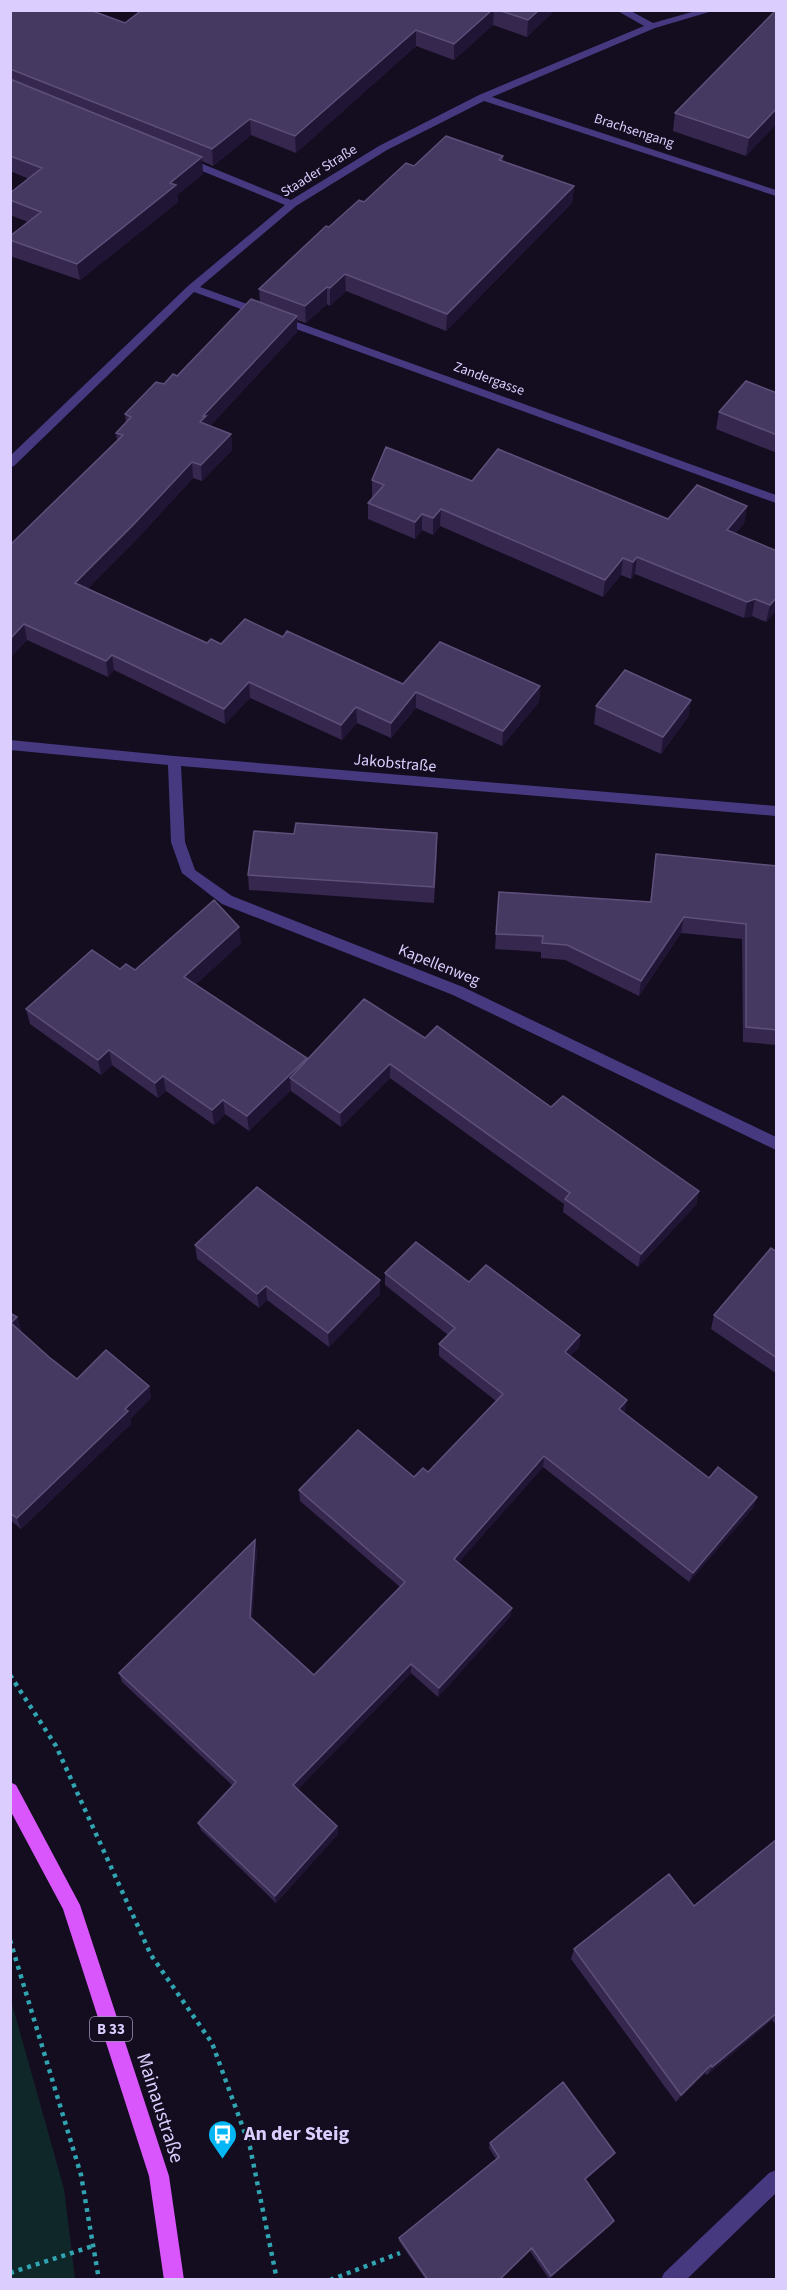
<svg xmlns="http://www.w3.org/2000/svg" width="787" height="2290" font-family="'Source Sans 3',sans-serif">
	<style>
		.green { fill: #10272a }
		.lines { fill: none; stroke-linecap: round; stroke-linejoin: round }
		.path { stroke: #30a4b0; stroke-width: 4.5; stroke-dasharray: 4 5; stroke-linecap: butt }
		.minor { fill: #46397f; fill-rule: evenodd }
		.major { fill: #d856fc; fill-rule: evenodd }
		.wall { fill: #35274e }
		.shaded-wall { fill: #201534 }
		.building { fill: #463961; stroke: #5e507a; stroke-width: 1.5 }
		.labels { text-anchor: middle; dominant-baseline: central; stroke-width: 4.5; stroke-linejoin: round; paint-order: stroke }
		.far-street-label { font-size: 14px; fill: #dbcefe; stroke: #140d20 }
		.shield { fill: #140d20; stroke: #9f94bb; stroke-width: 1.5 }
		.shield-label { font-size: 15px; font-weight: bold; fill: #dbcefe }
		.street-label { font-size: 16px; fill: #dbcefe; stroke: #140d20 }
		.near-street-label { font-size: 20px; fill: #dbcefe; stroke: #140d20 }
		.near-poi-label { font-size: 20px; font-weight: bold; fill: #dbcefe; stroke: #140d20; text-anchor: start }
	</style>
	<rect width="100%" height="100%" fill="#140d20"/>
	<!-- green -->
	<path class="green" d="M10,1997L64,2189L75,2279H11Z"/>
	<g class="lines">
		<!-- path -->
		<path class="path" d="M10,1675L56,1746L151,1955L212,2043L250,2147L277,2280
			M10,1940L81,2175L99,2280
			M10,2273L93,2246
			M330,2280L400,2253"/>
		<!-- minor -->
		<path class="minor" d="M616,10H629L653,23L699,10H716L655,28L492,97L776,190V196L484,101L387,150L296,206L200,287L776,495V503L194,292L14,466L10,467V456L188,286L285,205L180,162V158H188L291,200L379,146L479,95L644,26Z
			M10,740L174,756L776,806V816L181,766L185,842L195,870L232,896L463,987L776,1137V1150L453,995L222,904L182,873L171,842L168,765L10,750Z
			M776,2170V2193L686,2280H661L664,2273L769,2173Z"/>
		<!-- major -->
		<path class="major" d="M10,1782L16,1785L80,1905L169,2176L184,2280H164L149,2176L63,1909L10,1810Z"/>
	</g>
	<!-- wall -->
	<path class="wall" d="M10,10L125,23L142,10H555L527,37L493,25L454,60L416,46L296,153L251,135L213,166L202,161L203,174L177,195L178,202L80,280L10,256V236L28,222L10,215V193L29,179L10,171Z
		M777,10V123L746,156L673,131L675,113Z
		M503,156V161L574,186L572,203L446,331L346,291L330,306L327,304L306,323L297,320V332L210,426L231,434L232,450L202,481L193,478L136,540L87,589L207,643L221,644L283,637L403,684L540,686L539,702L502,746L416,708L391,738L357,723L342,740L250,698L225,724L114,670L108,677L27,640L10,658V545L117,441L116,433L126,422L125,414L164,384L177,376L260,303L259,289L329,227L414,166Z
		M777,393V453L716,429L719,412Z
		M372,480L472,481L668,519L747,506L744,523L735,534L777,551V610L766,622L752,616L744,618L635,574L631,579L621,575L603,597L440,526L433,535L422,530L415,539L368,519V503L373,497H372Z
		M691,700L688,717L661,754L594,724L596,706Z
		M437,848L434,903L249,890L248,875Z
		M656,854L777,866V1045L743,1042L742,939L681,933L639,996L565,960L541,958V952L495,949L499,892L650,902Z
		M241,943L195,985L307,1059L425,1038L699,1191L696,1205L638,1267L563,1212L564,1204L390,1078L341,1127L291,1091V1090L249,1131L225,1114L214,1125L166,1091L158,1098L112,1065L101,1075L30,1024L26,1009L120,969L135,970Z
		M195,1245L380,1280V1294L329,1347L267,1300L259,1308L197,1259Z
		M777,1252V1374L711,1329L714,1315Z
		M385,1273L469,1282L580,1335L579,1347L570,1356L625,1411L623,1412L709,1478L757,1497L753,1508L689,1582L543,1467L458,1563L512,1608L510,1617L438,1697L411,1673L298,1789L337,1826L338,1834L276,1903L201,1830L198,1823L233,1786L122,1682L119,1673L257,1550L252,1619L314,1675L400,1587L300,1501L299,1490L414,1477L428,1472L496,1401L439,1356V1344L448,1335L385,1285Z
		M10,1313L17,1317L21,1330L20,1331L49,1357L77,1379L149,1386L151,1398L130,1419L131,1424L21,1529L10,1520Z
		M777,1839V2026L772,2020L707,2075L705,2073L676,2102L571,1959L574,1949L694,1906Z
		M490,2143L615,2153L612,2157L585,2180L614,2221L611,2225L549,2279L530,2251L500,2280H426L399,2241V2238L496,2159L489,2148Z"/>
	<!-- shaded-wall -->
	<path class="shaded-wall" d="M492,10H494L493,25L454,60V44Z
		M539,10H555L527,37L528,20Z
		M416,30V46L296,153L295,136Z
		M777,108V123L746,156L749,138Z
		M250,119L251,135L213,166L212,149Z
		M202,157L203,174L177,195L178,202L80,280L77,264L170,183Z
		M574,186L572,203L446,331L447,314Z
		M345,274L346,291L330,306V288Z
		M327,287V304L306,323L305,306Z
		M297,316V332L207,429L200,422L203,416Z
		M231,434L232,450L202,481L201,465Z
		M192,462L193,478L136,540L77,599L75,583Z
		M747,506L744,523L724,547L727,530Z
		M441,509L440,526L433,535V518Z
		M422,514V530L415,539V522Z
		M637,557L635,574L631,579L633,562Z
		M623,558L621,575L603,597L605,580Z
		M777,597V610L766,622L770,605Z
		M755,599L752,616L744,618L747,602Z
		M24,624L27,640L10,658V639Z
		M112,655L114,670L108,677L106,661Z
		M249,682L250,698L225,724L224,709Z
		M540,686L539,702L502,746L503,731Z
		M416,692V708L391,738V723Z
		M691,700L688,717L661,754L663,737Z
		M356,707L357,723L342,740L341,725Z
		M684,917L681,933L639,996L641,981Z
		M239,927L241,943L187,993L184,977Z
		M109,1050L112,1065L101,1075L98,1060Z
		M307,1058L308,1073L290,1078L291,1090L249,1131L247,1116Z
		M390,1064V1078L341,1127L340,1113Z
		M163,1076L166,1091L158,1098L155,1083Z
		M223,1100L225,1114L214,1125L212,1110Z
		M699,1191L696,1205L638,1267L641,1254Z
		M380,1280V1294L329,1347L328,1333Z
		M266,1286L267,1300L259,1308L257,1294Z
		M17,1317L21,1330L15,1335L11,1323Z
		M580,1335L579,1347L563,1364L565,1352Z
		M149,1386L151,1398L130,1419L131,1424L21,1529L17,1518Z
		M627,1400L625,1411L616,1420L619,1409Z
		M544,1456L543,1467L453,1569L454,1559Z
		M757,1497L753,1508L689,1582L693,1573Z
		M255,1540L257,1550L252,1627L250,1617Z
		M512,1608L510,1617L438,1697L439,1688Z
		M411,1664V1673L294,1793L293,1785Z
		M337,1826L338,1834L276,1903L275,1896Z
		M777,2013L772,2020L707,2075L712,2067Z
		M711,2065L705,2073L676,2102L681,2095Z
		M615,2153L612,2157L582,2183L585,2179Z
		M614,2221L611,2225L549,2279L551,2276Z
		M532,2248L530,2251L500,2280H499Z"/>
	<!-- building -->
	<path class="building" d="M10,10H90L125,23L142,10H492L454,44L416,30L295,136L250,119L212,149L10,69Z
		M498,10H539L528,20Z
		M776,10L777,108L749,138L675,113Z
		M10,79L202,157L170,183L176,185L77,264L10,240V236L41,212L10,200V193L42,168L10,156Z
		M446,136L503,156L499,160L574,186L447,314L345,274L330,288L327,287L305,306L259,289L326,226L329,227L359,200L364,202L406,163L414,166Z
		M251,299L297,316L203,416H206L200,422L231,434L201,465L192,462L134,524L75,583L207,643L211,639L221,644L245,619L283,637L287,631L403,684L440,642L540,686L503,731L416,692L391,723L356,707L341,725L249,682L224,709L112,655L106,661L24,624L10,639V545L123,435L116,433L131,417L125,414L156,382L164,384L173,374L177,376Z
		M746,381L777,393V435L719,412Z
		M386,447L472,481L498,449L668,519L697,485L747,506L727,530L777,551V597L770,605L755,599L747,602L637,557L633,562L623,558L605,580L441,509L433,518L422,514L415,522L368,503L384,485L372,480Z
		M625,670L691,700L663,737L596,706Z
		M296,823L437,833L434,887L248,875L254,831L294,834Z
		M656,854L777,866V1030L746,1027V924L684,917L641,981L567,945L542,943L543,936L496,934L499,892L651,902Z
		M214,900L239,927L184,977L307,1058L247,1116L223,1100L212,1110L163,1076L155,1083L109,1050L98,1060L26,1009L92,950L120,969L126,964L135,970Z
		M364,999L425,1038L437,1026L551,1107L563,1096L699,1191L641,1254L565,1199L570,1193L390,1064L340,1113L290,1078Z
		M257,1187L380,1280L328,1333L266,1286L257,1294L195,1245Z
		M416,1242L469,1282L486,1265L580,1335L565,1352L627,1400L619,1409L709,1478L718,1467L757,1497L693,1573L544,1456L454,1559L512,1608L439,1688L411,1664L293,1785L337,1826L275,1896L198,1823L236,1782L119,1673L255,1540L250,1617L314,1675L405,1582L299,1490L358,1430L414,1477L423,1468L428,1472L503,1394L439,1344L455,1328L385,1273Z
		M771,1248L777,1252V1358L714,1315Z
		M10,1313L17,1317L11,1323L49,1357L77,1379L106,1350L149,1386L125,1409L128,1411L17,1518L10,1513Z
		M777,1839V2013L712,2067L711,2065L681,2095L574,1949L669,1874L694,1906Z
		M563,2082L615,2153L585,2179L614,2221L551,2276L532,2248L499,2280H428L399,2238L499,2157L490,2143Z"/>
	<!-- icons -->
	<defs>
		<symbol id="bus-pin" viewBox="-11 -11 22 30"><path d="M0 17L-7.5 6A9.5 9.5 0 1 1 7.5 6Z" fill="#04b7f4" stroke="#140d20"/><path d="M-5-6H5V4H4V6H2V4H-2V6H-4V4H-5ZM-3.5-4V0h7V-4ZM-3.5 1.2v1.5H-2V1.2ZM2 1.2v1.5H3.5V1.2Z" fill="#fff"/></symbol>
	</defs>
	<g fill-rule="evenodd">
		<use href="#bus-pin" x="206" y="2118" width="33" height="45"/>
	</g>
	<g class="labels">
		<!-- far-street labels -->
		<g class="far-street-label">
			<text transform="translate(634 131) rotate(18)">Brachsengang</text>
			<text transform="translate(319 171) rotate(-32)">Staader Straße</text>
			<text transform="translate(489 379) rotate(20)">Zandergasse</text>
		</g>
		<!-- shield labels -->
		<rect class="shield" x="90" y="2017" width="42" height="24" rx="4.5"/>
		<g class="shield-label">
			<text x="111" y="2029">B 33</text>
		</g>
		<!-- street labels -->
		<g class="street-label">
			<text transform="translate(395 763) rotate(5)">Jakobstraße</text>
			<text transform="translate(439 965) rotate(22)">Kapellenweg</text>
		</g>
		<!-- near-street labels -->
		<g class="near-street-label">
			<text transform="translate(160 2108) rotate(72)">Mainaustraße</text>
		</g>
		<!-- near-poi labels -->
		<g class="near-poi-label">
			<text x="244" y="2134">An der Steig</text>
		</g>
	</g>
	<!-- border -->
	<rect width="787" height="2290" fill="none" stroke="#dbcefe" stroke-width="24"/>
</svg>
